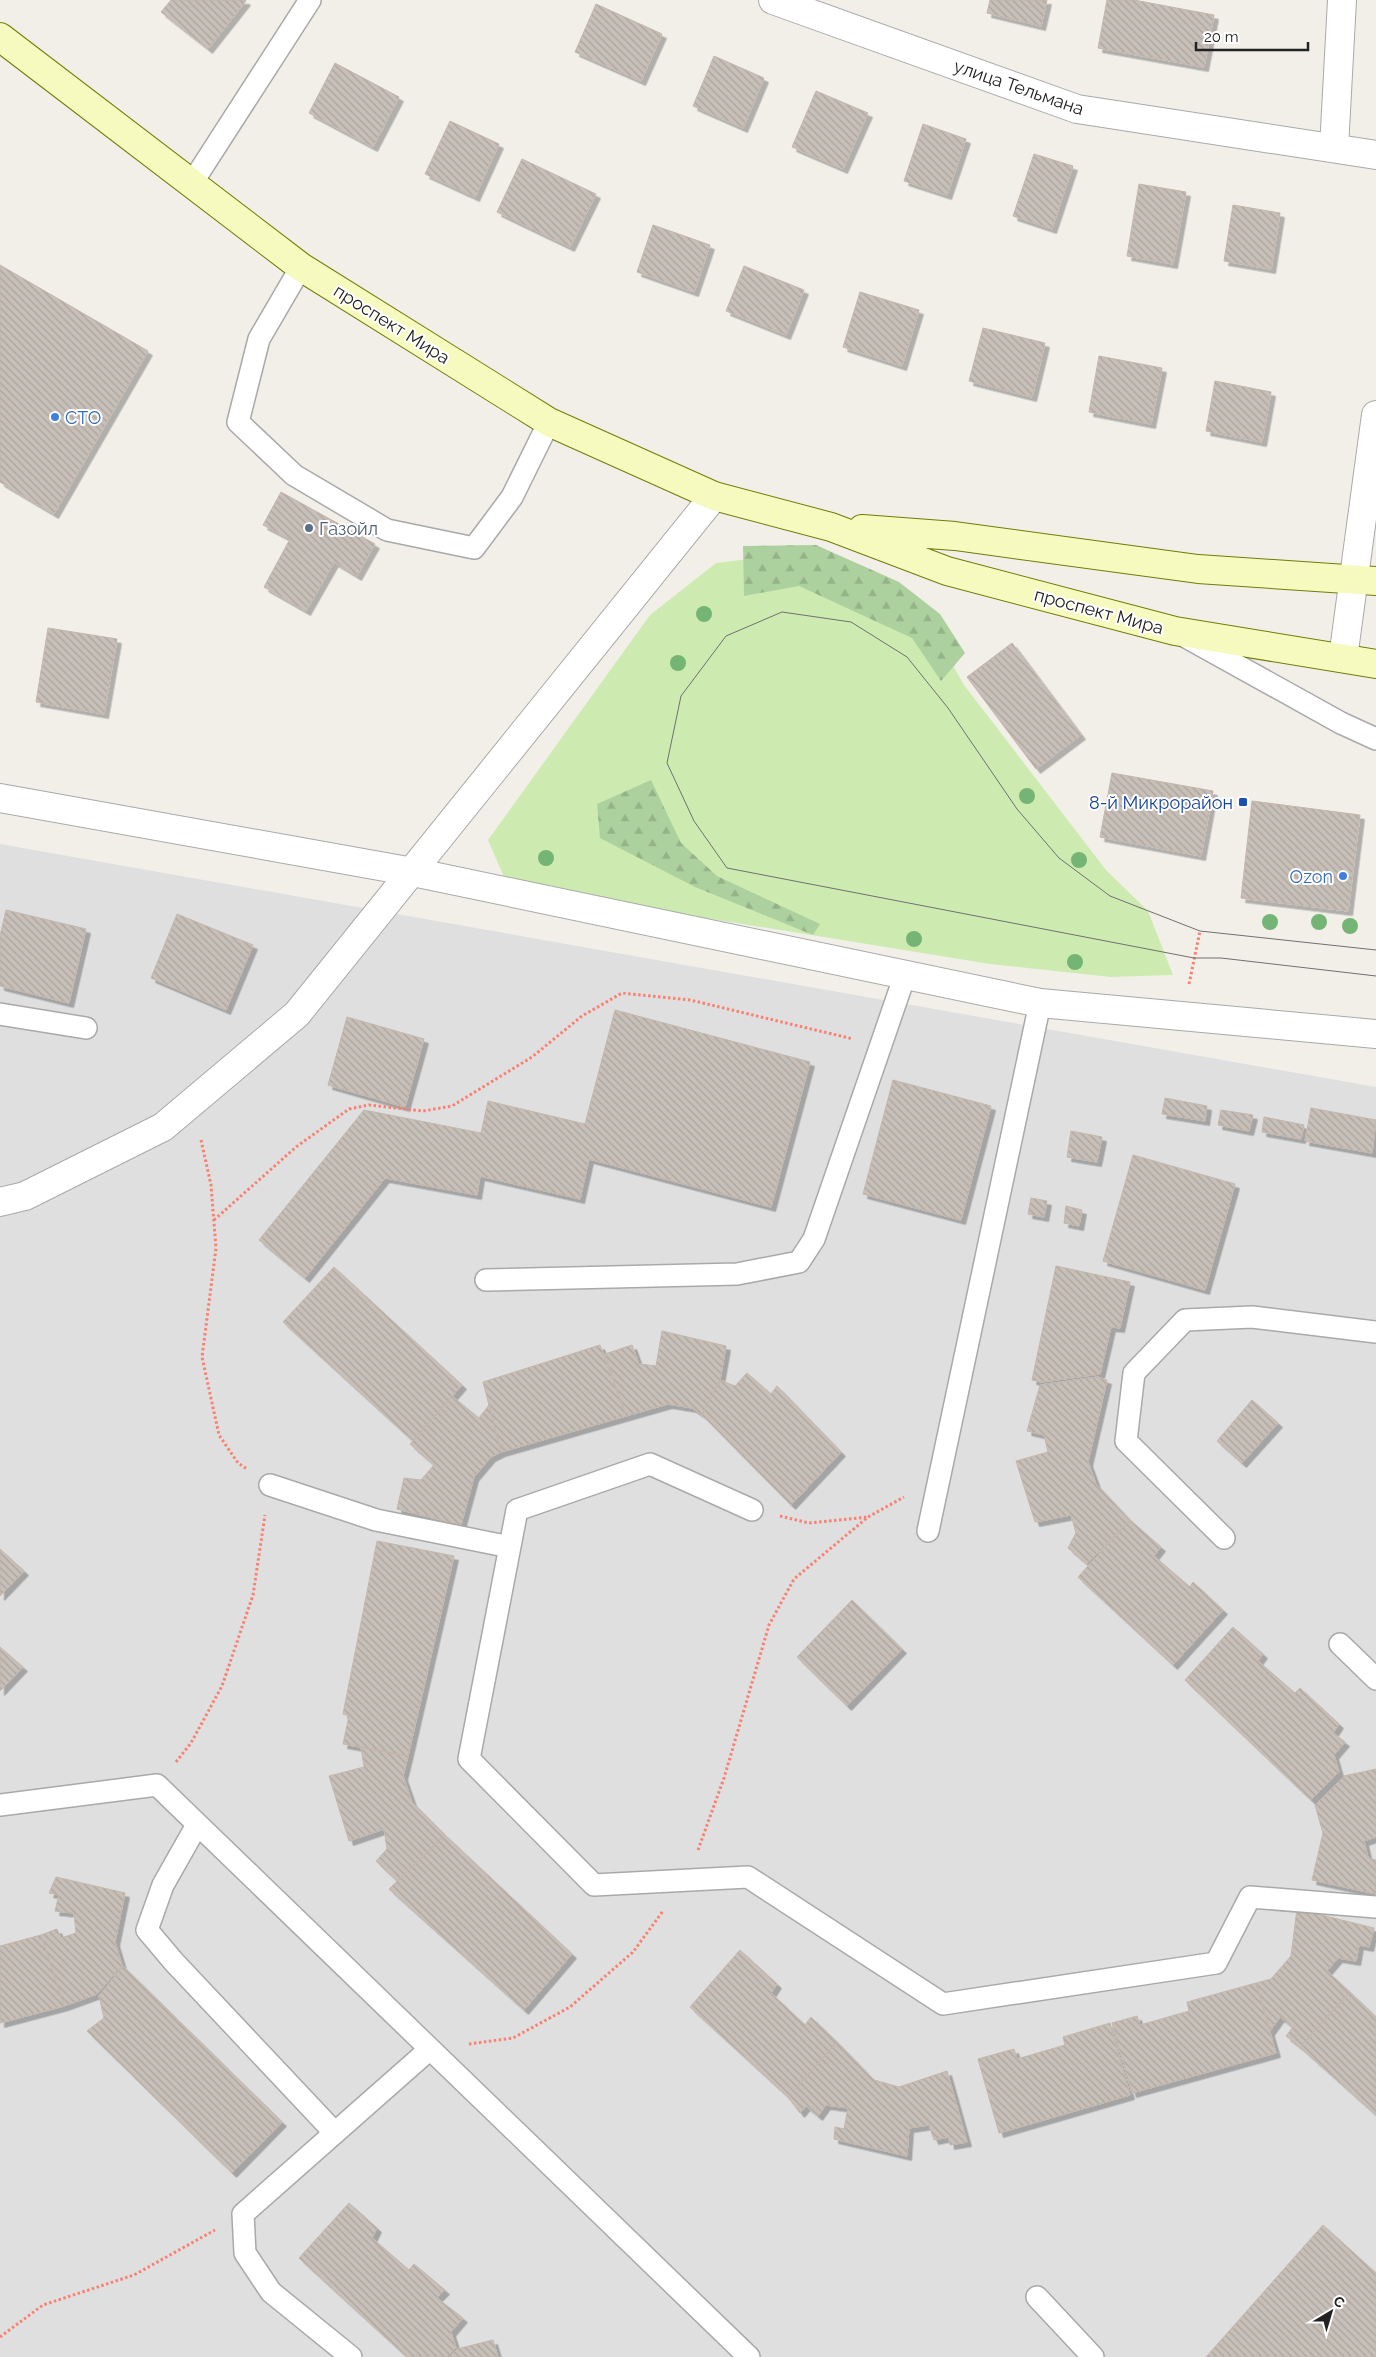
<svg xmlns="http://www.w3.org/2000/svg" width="1376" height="2357" font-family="Raleway,sans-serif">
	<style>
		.residential { fill: #e0dfdf }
		.grass { fill: #cdebb0 }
		.forest { fill: url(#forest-firs) }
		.building { fill: url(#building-back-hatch); stroke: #c4b6ab; filter: url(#shadow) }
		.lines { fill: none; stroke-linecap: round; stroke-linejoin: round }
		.service-casing { stroke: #a9a9a9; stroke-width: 24 }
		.minor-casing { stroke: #a9a9a9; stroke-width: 30 }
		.secondary-casing { stroke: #707d05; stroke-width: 30 }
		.path { stroke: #fa8072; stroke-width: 3; stroke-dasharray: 2.5 2.5; stroke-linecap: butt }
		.service { stroke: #fff; stroke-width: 21 }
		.minor { stroke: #fff; stroke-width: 28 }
		.secondary { stroke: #f7fabf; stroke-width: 28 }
		.tram { stroke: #707070; stroke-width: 1 }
		.tree { fill: #74b475 }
		.shop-dot { fill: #3f7fe0; stroke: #fff; stroke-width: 2 }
		.service-dot { fill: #5c6f8a; stroke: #fff; stroke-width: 2 }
		.transit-dot { fill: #1a4fb4; stroke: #fff; stroke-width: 2 }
		.labels { text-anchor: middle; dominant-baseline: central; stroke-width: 4; stroke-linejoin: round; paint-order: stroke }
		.street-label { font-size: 18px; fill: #222; stroke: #fff }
		.shop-label { font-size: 18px; fill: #366cbe; stroke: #fff; text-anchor: start }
		.service-label { font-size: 18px; fill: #4e5e75; stroke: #fff; text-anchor: start }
		.transit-label { font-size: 18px; fill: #164399; stroke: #fff; text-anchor: end }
	</style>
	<defs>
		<pattern id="forest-firs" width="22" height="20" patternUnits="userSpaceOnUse" patternTransform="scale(1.25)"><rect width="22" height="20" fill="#add19e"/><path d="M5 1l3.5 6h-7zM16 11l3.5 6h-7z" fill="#95b388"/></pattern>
		<pattern id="building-back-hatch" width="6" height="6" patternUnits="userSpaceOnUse" patternTransform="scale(1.25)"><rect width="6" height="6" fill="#c7bfb8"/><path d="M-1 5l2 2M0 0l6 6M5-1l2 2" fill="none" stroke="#aba49e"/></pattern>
		<filter id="shadow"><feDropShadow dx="4.5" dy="4.5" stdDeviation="0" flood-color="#0004"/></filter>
	</defs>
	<rect width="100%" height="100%" fill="#f2efe9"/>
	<!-- residential -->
	<path class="residential" d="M0,844L1376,1087V2357H0Z"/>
	<!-- grass -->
	<path class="grass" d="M791,554L923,614L964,685L1106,870L1148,911L1173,975L1111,977L990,964L508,886L488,840L650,615L716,563Z"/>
	<!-- forest -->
	<path class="forest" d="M816,545L899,582L940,614L965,653L941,681L912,638L799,586L744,596L743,546Z
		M651,780L681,843L717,876L820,924L813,935L695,887L600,838L597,804Z"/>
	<!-- building -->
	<path class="building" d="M171,0H245L246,1L208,49L161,12Z
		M990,0H1047L1041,26L987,13Z
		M1107,0H1134L1214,15L1204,67L1098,48Z
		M596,4L662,34L641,81L575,52Z
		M714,56L764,78L743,128L693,106Z
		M335,63L399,97L373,147L309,113Z
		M816,91L868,113L843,169L792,147Z
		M450,121L499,144L475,197L425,174Z
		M923,124L966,139L947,195L904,181Z
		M1034,154L1073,166L1052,229L1013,216Z
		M522,159L596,194L570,247L497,212Z
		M1139,184L1186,192L1173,264L1127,256Z
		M1233,205L1280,213L1271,269L1224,261Z
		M653,225L710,245L694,292L637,272Z
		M0,265L148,351L54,514L0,482Z
		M744,266L804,290L786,335L726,311Z
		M860,292L919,310L902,366L843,347Z
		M983,328L1045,343L1032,397L969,381Z
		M1099,356L1162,368L1151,424L1089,412Z
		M1215,381L1271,392L1262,442L1206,431Z
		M281,492L375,544L357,576L334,562L306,611L264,587L290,539L263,525Z
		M48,628L117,639L104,714L36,702Z
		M1012,643L1081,735L1036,769L967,677Z
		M1112,773L1213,791L1201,856L1100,837Z
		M1252,801L1360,815L1348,911L1241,898Z
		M6,910L86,929L69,1003L0,986V936Z
		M177,914L253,945L226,1010L151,978Z
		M615,1010L810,1062L771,1207L589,1159L580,1199L480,1176L477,1195L385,1178L305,1278L259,1240L364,1110L481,1133L488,1101L585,1124Z
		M347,1017L424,1039L405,1107L328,1085Z
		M893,1080L991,1106L961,1220L863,1194Z
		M1165,1098L1207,1106L1205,1121L1162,1114Z
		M1311,1108L1376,1120L1372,1153L1305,1141Z
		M1221,1110L1253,1115L1249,1131L1218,1125Z
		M1264,1117L1304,1125L1301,1139L1262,1132Z
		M1071,1131L1102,1137L1097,1162L1067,1157Z
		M1133,1155L1235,1184L1205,1290L1103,1261Z
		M1031,1198L1047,1201L1044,1217L1028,1214Z
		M1066,1206L1082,1210L1079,1226L1064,1223Z
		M1056,1266L1130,1282L1120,1328L1111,1327L1100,1374L1041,1382L1032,1380Z
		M334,1267L462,1385L413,1441L283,1322Z
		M662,1331L726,1346L720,1380L702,1415L692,1408L668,1404L626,1416L605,1354L632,1345L639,1364L656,1366Z
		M600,1345L626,1416L501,1452L483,1382Z
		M747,1373L771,1394L777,1386L841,1452L791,1505L702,1415L720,1380L735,1386Z
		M1098,1377L1107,1380L1088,1462L1096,1484L1130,1520L1087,1564L1068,1548L1076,1533L1071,1515L1035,1522L1016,1461L1048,1452L1044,1435L1027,1431L1040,1385Z
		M452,1396L479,1418L489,1405L501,1452L491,1457L474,1477L461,1525L397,1509L404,1478L421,1480L434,1465L410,1444Z
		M1252,1400L1278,1423L1242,1463L1217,1441Z
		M1130,1520L1161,1547L1154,1556L1190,1587L1193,1582L1223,1610L1173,1665L1078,1577Z
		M377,1541L454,1556L408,1756L343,1744L349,1716L343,1714Z
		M0,1549L24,1571L0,1596Z
		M852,1600L902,1649L847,1706L797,1657Z
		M1233,1627L1263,1654L1258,1661L1295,1693L1300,1688L1339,1724L1333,1733L1345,1742L1334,1755L1339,1772L1311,1800L1185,1680Z
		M0,1647L23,1667L0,1691Z
		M361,1747L408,1756L403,1776L412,1802L445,1835L397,1881L376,1861L387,1849L384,1829L349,1841L329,1776L364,1767Z
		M1376,1769V1837L1364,1841L1368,1858L1376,1860V1894L1312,1880L1323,1833L1315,1805L1344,1776Z
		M445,1835L572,1954L524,2010L389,1889Z
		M56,1877L125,1893L115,1942L122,1965L97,1994L64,2006L41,1935L57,1929L61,1938L76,1933L74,1913L55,1911L59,1895L49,1893Z
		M1297,1909L1374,1928L1369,1947L1359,1945L1356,1961L1338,1958L1327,1971L1350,1992L1300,2047L1286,2036L1293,2027L1280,2017L1270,2031L1256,1983L1271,1979L1291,1956Z
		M41,1935L64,2006L0,2023V1946Z
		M740,1950L777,1984L771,1993L805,2025L811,2017L837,2042L788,2097L690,2007Z
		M123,1966L282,2122L232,2173L87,2031L104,2018L99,1996Z
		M1256,1983L1276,2053L1132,2093L1112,2023L1137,2016L1140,2025L1189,2011L1187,2002Z
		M1350,1992L1376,2017V2115L1300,2047Z
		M1110,2023L1130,2095L999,2133L978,2059L1014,2049L1017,2059L1065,2045L1063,2037Z
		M837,2042L874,2080L899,2087L947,2071L967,2142L950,2145L949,2137L934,2140L929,2125L909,2128L907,2156L834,2139L835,2127L844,2129L848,2108L826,2105L818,2116L806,2106L800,2113L788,2097Z
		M349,2203L377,2228L372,2238L409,2270L414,2264L445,2290L437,2298L463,2318L451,2332L456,2348L447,2357H407L299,2258Z
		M1323,2225L1376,2273V2357H1206Z
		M493,2340L498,2357H449L457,2349Z"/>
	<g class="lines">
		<defs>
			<path id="service" d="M192,183L310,0
				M301,267L259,339L238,422L294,475L387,530L474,548L512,497L549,422
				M1186,637L1341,723L1376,739
				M0,1014L86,1028
				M486,1280L737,1274L799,1262L814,1239L905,975
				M270,1485L376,1520L510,1547
				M752,1510L650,1464L517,1510L469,1759L594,1885L748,1877L943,2004L1216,1963L1250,1897L1376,1907
				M928,1531L1040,1003
				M1224,1538L1126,1441L1134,1373L1185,1320L1252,1317L1376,1332
				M1340,1644L1376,1679
				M0,1805L157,1785L749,2357
				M197,1825L163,1885L147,1930L174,1962L335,2133
				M1037,2297L1093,2357
				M351,2357L271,2292L245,2253L243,2214L430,2049"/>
			<path id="minor" d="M773,0L1077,109L1376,155
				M1334,148L1342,0
				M1343,658L1376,415
				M0,798L413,872L1040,1003L1376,1034
				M0,1202L25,1196L163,1127L297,1014L714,496"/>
			<path id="secondary" d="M0,37L301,267L549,422L714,496L831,527L947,571L1175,631L1376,664
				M862,529L955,536L1198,569L1376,581"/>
		</defs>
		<!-- service casing -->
		<use href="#service" class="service-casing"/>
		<!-- minor casing -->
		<use href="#minor" class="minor-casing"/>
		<!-- secondary casing -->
		<use href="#secondary" class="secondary-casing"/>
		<!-- path -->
		<path class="path" d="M1189,984L1200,931
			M201,1140L211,1185L216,1248L202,1357L219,1435L238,1463L247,1469
			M214,1220L296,1147L349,1109L369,1105L423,1111L452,1106L532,1057L582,1016L622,993L690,1000L853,1039
			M780,1516L809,1523L868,1517
			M176,1762L191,1743L222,1686L253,1595L265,1515
			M698,1850L724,1778L769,1625L794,1579L868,1517L904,1497
			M469,2044L513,2038L570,2007L633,1952L663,1911
			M0,2337L43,2305L134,2275L215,2230"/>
		<!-- service -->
		<use href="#service" class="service"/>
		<!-- minor -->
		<use href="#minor" class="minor"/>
		<!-- secondary -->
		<use href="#secondary" class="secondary"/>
		<!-- tram -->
		<path class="tram" d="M1376,950L1200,931L1110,896L1059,858L1017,809L948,708L907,657L851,622L782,612L726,636L681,696L667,763L694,821L727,868L1194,958H1221L1376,976"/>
	</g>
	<!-- trees -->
	<g class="tree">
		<circle cx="704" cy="614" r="8"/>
		<circle cx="678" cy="663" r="8"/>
		<circle cx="1027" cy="796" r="8"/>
		<circle cx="546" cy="858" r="8"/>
		<circle cx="1079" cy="860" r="8"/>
		<circle cx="1270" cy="922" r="8"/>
		<circle cx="1319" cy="922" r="8"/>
		<circle cx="1350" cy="926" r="8"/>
		<circle cx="914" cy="939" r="8"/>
		<circle cx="1075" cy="962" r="8"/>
	</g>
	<!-- markers -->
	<g class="shop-dot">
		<circle cx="55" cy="417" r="5"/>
		<circle cx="1343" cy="876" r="5"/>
	</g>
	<circle class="service-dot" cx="309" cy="528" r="5"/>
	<rect class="transit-dot" x="1238" y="797" width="10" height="10" rx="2.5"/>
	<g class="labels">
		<!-- street labels -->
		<g class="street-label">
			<text transform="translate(1019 87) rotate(19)">улица Тельмана</text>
			<text transform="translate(392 324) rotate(32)">проспект Мира</text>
			<text transform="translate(1099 611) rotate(15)">проспект Мира</text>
		</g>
		<!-- shop labels -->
		<g class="shop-label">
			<text x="65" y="417">СТО</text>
			<text x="1333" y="876" text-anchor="end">Ozon</text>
		</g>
		<!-- service labels -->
		<g class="service-label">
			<text x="319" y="528">Газойл</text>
		</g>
		<!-- transit labels -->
		<g class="transit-label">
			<text x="1233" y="802">8-й Микрорайон</text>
		</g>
	</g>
	<!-- north arrow -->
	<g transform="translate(1331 2312) rotate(38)" stroke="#ffffff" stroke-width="4" paint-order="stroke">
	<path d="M0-4L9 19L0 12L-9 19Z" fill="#222222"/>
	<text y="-8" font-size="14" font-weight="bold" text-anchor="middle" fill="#222222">С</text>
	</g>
	<!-- scale -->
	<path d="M1196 42v8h112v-8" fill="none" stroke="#222222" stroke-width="2.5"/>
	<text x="1204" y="42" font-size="15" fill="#222222" stroke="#ffffff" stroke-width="4" paint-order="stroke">20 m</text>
</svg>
